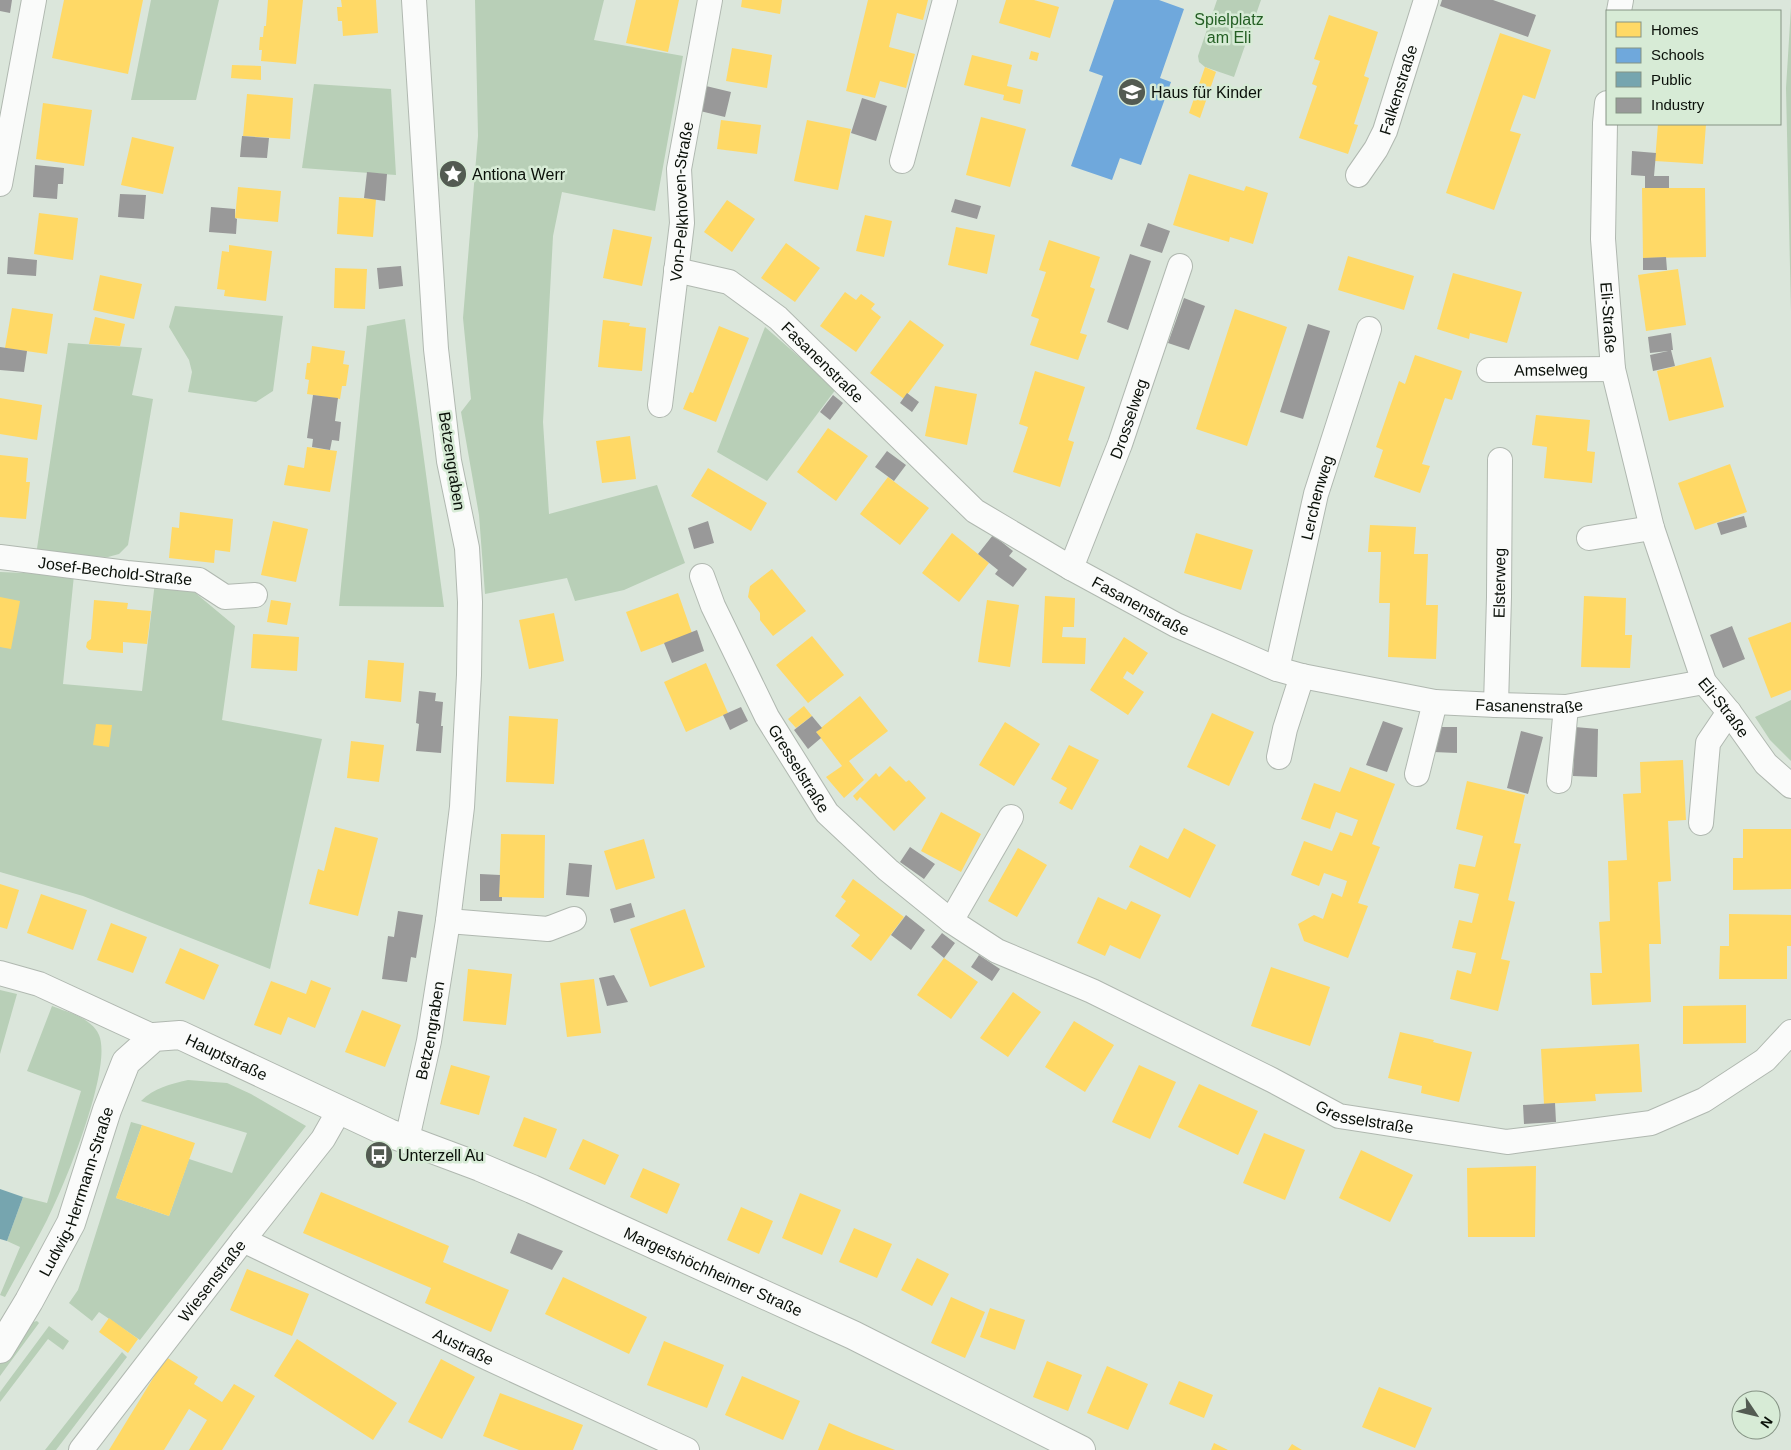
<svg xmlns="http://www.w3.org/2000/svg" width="1791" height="1450" font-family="Arial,sans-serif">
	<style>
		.green { fill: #b8cfb7 }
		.homes { fill: #ffd966 }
		.schools { fill: #6fa8dc }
		.public { fill: #76a5af }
		.industry { fill: #999 }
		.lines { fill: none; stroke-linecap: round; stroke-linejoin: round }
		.minor-casing { stroke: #b0b8b0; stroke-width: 26 }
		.tertiary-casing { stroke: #b0b8b0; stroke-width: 30 }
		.minor { stroke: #fafbfa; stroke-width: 24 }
		.tertiary { stroke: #fafbfa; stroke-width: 28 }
		.labels { text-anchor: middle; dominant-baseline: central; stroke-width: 5; stroke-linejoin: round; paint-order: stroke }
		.park-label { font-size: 16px; fill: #235e23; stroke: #d7ebd6 }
		.street-label { font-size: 16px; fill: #0a1009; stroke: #d7ebd6 }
		.poi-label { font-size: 16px; fill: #0a1009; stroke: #d7ebd6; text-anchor: start }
	</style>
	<rect width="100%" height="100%" fill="#dbe6db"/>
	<!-- green -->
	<path class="green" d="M151,0H219L196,100H131Z
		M475,0H604L594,40L683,56L655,211L562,192L553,236L543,422L549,514L657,485L685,563L624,590L575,601L567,578L485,594L479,515L461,412L471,399L463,318L478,136Z
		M1217,0H1261L1234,77L1205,67L1199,62L1198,56Z
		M1791,7V312L1786,88Z
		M314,84L391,89L396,175L302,168Z
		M175,306L283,316L273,391L256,402L188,392L192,372L189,360L169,327Z
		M405,319L444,607L339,606L367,326Z
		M765,327L836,389L767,481L717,452Z
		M68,343L142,348L132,395L153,399L128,545L119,554L108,557L36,555Z
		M0,572L74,575L63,684L142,691L155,582L187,586L235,626L222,720L322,739L270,969L83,896L0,872Z
		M1791,700V761L1770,740L1755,717Z
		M0,990L17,994L0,1054Z
		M52,1006C67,1012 92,1018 99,1035C113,1068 64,1187 47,1220C34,1246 19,1271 5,1297L0,1295L20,1247L7,1241L23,1197L47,1203L81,1091L27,1071Z
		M188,1080L227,1083L251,1094L306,1126L140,1340L99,1312L92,1321L69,1303L78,1290L131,1122L142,1125L116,1198L169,1216L189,1159L232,1173L247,1133L141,1101C154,1088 170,1084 188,1080Z
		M37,1321L39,1323L0,1376V1364L28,1326L33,1322Z
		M49,1326L69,1341L63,1350L48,1339L0,1402V1392Z
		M122,1352L127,1357L56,1450H45Z"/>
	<!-- homes -->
	<path class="homes" d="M64,0H143L128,74L52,58Z
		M268,0H303L296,64L261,61L262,50H259L260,37H263L264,26H266Z
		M341,0H376L378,33L343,36L342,21H338L337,7H342Z
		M636,0H679L668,52L626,43Z
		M742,0H782L780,14L741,7Z
		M868,0H928L923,20L897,13L889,47L915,54L906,88L880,81L875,98L846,91Z
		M1006,0H1034L1059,7L1050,38L999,23Z
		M1329,15L1378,32L1364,76L1369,78L1354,124L1358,125L1348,154L1299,138L1317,86L1312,84L1320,61L1314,59Z
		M1500,33L1551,50L1535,99L1523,95L1510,131L1521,134L1494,210L1446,193Z
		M732,48L772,55L767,88L726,81Z
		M1031,51L1039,53L1037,61L1029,59Z
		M972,55L1012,65L1007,86L1023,90L1020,104L1003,100L1004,95L964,85Z
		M232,65L261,66V80L231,78Z
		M1205,67L1216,72L1200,118L1189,113Z
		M247,94L293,98L290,139L243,136Z
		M43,103L92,110L84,166L36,159Z
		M981,117L1026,129L1010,187L966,175Z
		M721,120L761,125L757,154L717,149Z
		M807,120L851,129L838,190L794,181Z
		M1658,124H1706L1703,164L1655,161Z
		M132,137L174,147L163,194L121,185Z
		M1189,174L1244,191L1246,186L1268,193L1253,244L1230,237L1229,242L1173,225Z
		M238,187L281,191L278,222L235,218Z
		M1642,188H1705L1706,257L1643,258Z
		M339,197L376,199L373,237L337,234Z
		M727,200L755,219L732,252L704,232Z
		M39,213L78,218L73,260L34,254Z
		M865,215L892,221L884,257L856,251Z
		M956,227L995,235L987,274L948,265Z
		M613,229L652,237L642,286L603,278Z
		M1049,240L1100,257L1090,287L1095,289L1080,333L1087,335L1078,360L1030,345L1039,319L1031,316L1046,272L1039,270Z
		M786,243L820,268L795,302L761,278Z
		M229,245L272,251L266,301L224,296L225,290L217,289L222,251L229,252Z
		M1348,256L1414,276L1404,310L1338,290Z
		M335,268L367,269L365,309L334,308Z
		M1678,269L1686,325L1646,331L1638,275Z
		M1453,273L1522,292L1507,343L1470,333L1469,339L1437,329Z
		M100,275L142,284L134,319L93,310Z
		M845,292L856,300L861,294L875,304L871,309L881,317L856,352L820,326Z
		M12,308L53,314L47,354L5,348Z
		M1235,309L1287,327L1247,446L1196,429Z
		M95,317L125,324L120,346L89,344Z
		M603,320L630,323L629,326L646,328L642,371L598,367Z
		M910,320L944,345L904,399L870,373Z
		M719,326L749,338L716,422L683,409L690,392L693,393Z
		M312,346L345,351L343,364L349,365L346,386H342L340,399L307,394L309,380L305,379L307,363H310Z
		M1415,355L1462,371L1452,400L1445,398L1422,464L1430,466L1420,493L1374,477L1383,450L1376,447L1399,381L1405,384Z
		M1711,357L1724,407L1669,421L1657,371Z
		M1035,371L1085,387L1068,440L1074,442L1060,487L1013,472L1028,427L1019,424Z
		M935,386L977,394L967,445L925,436Z
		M0,398L42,405L37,440L0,434Z
		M1536,415L1590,420L1587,451L1595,452L1592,483L1544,478L1547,447L1532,445Z
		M828,428L868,456L836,501L797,472Z
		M630,436L636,479L602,483L596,441Z
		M307,447L337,451L330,492L284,485L288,465L304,468Z
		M0,455L28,458L26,482H30L26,519L0,517Z
		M1730,464L1747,512L1695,530L1678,483Z
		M708,468L767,503L751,531L691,496Z
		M888,477L929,508L900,545L860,514Z
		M180,512L233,519L230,552L215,550L214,563L169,558L172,527L179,528Z
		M273,521L308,529L296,582L261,575Z
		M1370,525L1416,527L1414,554H1428L1426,605H1438L1436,659L1388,657L1390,603H1379L1381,552H1368Z
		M952,533L989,563L959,602L922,573Z
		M1196,533L1253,550L1241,590L1184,573Z
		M772,569L806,611L773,636L760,620V613L748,597L750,586Z
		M678,593L692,633L641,652L626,612Z
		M1045,596L1075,598L1074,627H1063L1062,637L1086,638L1085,664L1042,663Z
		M1584,596L1626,598L1625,635H1632L1630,668L1581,667Z
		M0,597L20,601L11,649L0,647Z
		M94,600L128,603L127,609L151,611L147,644L123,642V653L89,650L86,647L87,642L91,639Z
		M271,600L291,603L287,625L267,622Z
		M987,600L1019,605L1010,667L978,662Z
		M554,613L564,661L529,669L519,620Z
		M1791,622V690L1771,698L1748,638Z
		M253,634L299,637L297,671L251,668Z
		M812,636L844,675L808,703L776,665Z
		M1124,637L1148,653L1133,675L1127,671L1123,678L1144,692L1128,715L1090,690Z
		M368,660L404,663L401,702L365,698Z
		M706,663L728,713L686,732L664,682Z
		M860,696L888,731L849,761L864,780L844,798L826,777L842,766L816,732Z
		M804,706L812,716L796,728L788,719Z
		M1212,713L1254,732L1229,786L1187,767Z
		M509,716L558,719L554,784L506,782Z
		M1005,722L1040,744L1014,786L979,765Z
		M96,724L112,725L109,747L93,745Z
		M351,741L384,745L379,782L347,778Z
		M1069,745L1099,760L1072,810L1059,803L1067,788L1051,779Z
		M1683,760L1686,820L1668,821L1671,881L1658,882L1661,944H1649L1651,1002L1592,1005L1590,973H1602L1599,922L1610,921L1608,861L1627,860L1623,794L1641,793L1640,762Z
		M890,766L906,782L909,780L926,798L894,831L860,797L857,801L853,796L876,773L879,777Z
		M1350,767L1395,784L1372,844L1380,847L1358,903L1368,906L1348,958L1304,941L1298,924L1314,915L1323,919L1332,893L1342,897L1347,881L1324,873L1319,886L1291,875L1304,841L1332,851L1340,832L1352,836L1358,820L1336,812L1330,829L1301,819L1314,783L1340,792Z
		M1467,781L1525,795L1514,843L1521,844L1508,900L1515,902L1501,959L1510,961L1498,1011L1450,999L1457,970L1471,974L1476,953L1452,948L1459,920L1472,923L1479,894L1454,888L1459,864L1475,867L1483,836L1456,829Z
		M941,812L981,834L961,872L921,851Z
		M335,827L378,838L358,916L309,904L318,869L324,871Z
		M1184,828L1216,845L1190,898L1129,867L1140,845L1168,859Z
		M1743,829H1791V889L1733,890V858H1743Z
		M501,834L545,835L544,898L499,897Z
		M644,839L655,878L616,890L604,851Z
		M1018,848L1047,865L1017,917L988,901Z
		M853,879L904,917L871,961L851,946L860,935L835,916L846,901L841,897Z
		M0,884L19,890L7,929L0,927Z
		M41,894L87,910L73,950L27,933Z
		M1098,897L1126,910L1131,901L1161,915L1140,959L1110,945L1105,956L1077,943Z
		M685,909L705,967L650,987L630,929Z
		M1729,914L1791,915V946H1787V979H1719L1720,946H1729Z
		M111,923L147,937L133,973L97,960Z
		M180,948L219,965L204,1000L165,983Z
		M944,958L978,982L951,1019L917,995Z
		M1271,967L1330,987L1310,1046L1251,1026Z
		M468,969L512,974L506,1025L463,1021Z
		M594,979L601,1033L567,1037L560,983Z
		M311,980L331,988L315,1028L288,1017L281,1035L254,1025L271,981L306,994Z
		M1013,992L1041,1012L1008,1057L980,1038Z
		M1746,1005V1043L1683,1044V1006Z
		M362,1010L401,1025L385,1067L345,1052Z
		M1074,1021L1114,1045L1085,1092L1045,1067Z
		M1400,1032L1434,1040L1433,1042L1472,1052L1459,1102L1421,1093L1422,1086L1388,1078Z
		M1639,1044L1642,1092L1595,1094L1596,1101L1544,1104L1541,1049Z
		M451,1065L490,1076L479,1115L440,1104Z
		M1139,1065L1176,1082L1150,1139L1112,1122Z
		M1199,1084L1258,1111L1238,1155L1178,1127Z
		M524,1117L557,1129L546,1158L513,1146Z
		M142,1125L195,1143L169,1216L116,1198Z
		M1264,1133L1305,1150L1285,1200L1243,1183Z
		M583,1139L619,1155L605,1185L569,1169Z
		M1361,1150L1413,1175L1390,1222L1339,1198Z
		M1536,1166L1535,1237H1468L1467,1168Z
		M643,1168L680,1184L667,1214L630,1197Z
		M321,1192L449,1246L443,1262L509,1290L491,1332L425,1303L431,1288L303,1233Z
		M800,1193L841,1210L822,1255L782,1238Z
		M741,1207L773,1221L759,1254L727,1240Z
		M854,1228L892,1244L877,1278L839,1262Z
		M917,1258L949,1274L932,1306L901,1290Z
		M247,1269L309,1294L292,1336L230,1310Z
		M563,1277L647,1317L629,1354L545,1314Z
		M951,1297L985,1312L965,1358L931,1343Z
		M990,1308L1025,1320L1015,1350L980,1337Z
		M109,1318L138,1339L128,1353L99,1332Z
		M297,1339L397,1403L373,1440L274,1376Z
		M664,1341L724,1365L707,1408L647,1385Z
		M166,1357L198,1377L194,1384L222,1402L234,1384L255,1396L222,1450H189L207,1420L189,1409L164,1450H109Z
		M441,1359L475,1377L442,1439L408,1422Z
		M1047,1361L1082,1375L1068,1411L1033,1397Z
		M1107,1366L1148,1384L1128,1430L1087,1413Z
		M742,1376L800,1401L783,1440L725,1415Z
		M1179,1381L1213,1395L1204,1418L1169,1404Z
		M1379,1387L1432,1408L1415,1448L1362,1427Z
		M500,1393L583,1425L573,1450H519L483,1436Z
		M829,1423L854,1434L895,1450H818Z
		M1214,1443L1228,1450H1211Z
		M1292,1444L1302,1450H1288Z"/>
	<!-- schools -->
	<path class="schools" d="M1114,0H1159L1184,9L1160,78L1171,82L1141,165L1120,158L1112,180L1071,166L1103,76L1089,71Z"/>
	<!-- public -->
	<path class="public" d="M0,1189L23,1197L7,1241L0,1239Z"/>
	<!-- industry -->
	<path class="industry" d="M0,0H12L10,13L0,11Z
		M1442,0H1493L1536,15L1528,37L1440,6Z
		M706,86L731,92L725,117L700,111Z
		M862,98L887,106L876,141L851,133Z
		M242,136L269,138L267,158L240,157Z
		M1632,151L1656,153L1654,176H1669V188H1645V176L1631,175Z
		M35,165L64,168L63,184H58L57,199L33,197Z
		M367,172L387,174L385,201L364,198Z
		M120,194L146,195L144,219L118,217Z
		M955,199L981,206L977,219L951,212Z
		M211,207L235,209V218L237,219L236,234L209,232Z
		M1148,223L1170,231L1162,253L1140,246Z
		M1130,254L1151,261L1128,330L1107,322Z
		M8,257L37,260L36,276L7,274Z
		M1666,257L1667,270H1643V258Z
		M401,266L403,286L379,289L377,268Z
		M1184,298L1205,306L1189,350L1168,343Z
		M1308,324L1330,331L1303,419L1280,412Z
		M1671,333L1673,350H1671L1675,366L1653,371L1650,355L1668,351L1650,353L1648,337Z
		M0,347L27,351L24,372L0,370Z
		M907,393L919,402L912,412L900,403Z
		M313,395L338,398L335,421L341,422L339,441L332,440L330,450L312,447L313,439L307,438Z
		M833,395L843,403L830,420L820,412Z
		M887,451L906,465L894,481L875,467Z
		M1744,516L1747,527L1721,535L1717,523Z
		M708,521L714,543L694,549L688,528Z
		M993,535L1013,551L1009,556L1027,569L1013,587L995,574L998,570L978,554Z
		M1732,626L1745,659L1723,668L1710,635Z
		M697,630L704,651L672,663L664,643Z
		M419,691L436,693L435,701L443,702L441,726H443L441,753L416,751L419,724L416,723Z
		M741,707L748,721L730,730L723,715Z
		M812,716L822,728L816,732L821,738L808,749L794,730Z
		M1383,721L1403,728L1387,772L1366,765Z
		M1434,727H1457V753L1433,752Z
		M1575,727L1598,729L1597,777L1573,776Z
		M1521,731L1543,737L1528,794L1507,788Z
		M910,847L935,864L924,879L900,862Z
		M569,863L592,865L589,897L566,895Z
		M480,874L500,875L499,897H502V901H480Z
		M631,903L635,917L614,923L610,909Z
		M398,911L423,915L416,958L411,957L407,982L382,979L388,936L394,937Z
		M906,915L925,930L911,950L891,935Z
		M942,933L955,943L944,958L931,947Z
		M979,955L1000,969L992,981L971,967Z
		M614,975L628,1002L607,1006L599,978Z
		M1555,1103L1556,1122L1524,1124L1523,1105Z
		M518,1233L563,1251L552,1270L510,1253Z"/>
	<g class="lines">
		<defs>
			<g id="minor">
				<path d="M1619,11L1621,0"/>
				<path id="s1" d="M1607,103L1605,123L1603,239L1613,369L1652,528L1704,682L1729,712L1766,764L1791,786"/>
				<path d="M902,161L945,0"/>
				<path id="s2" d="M1358,175L1376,149L1385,131L1426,0"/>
				<path d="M0,184L34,0"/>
				<path id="s3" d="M676,270L729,282L778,318L975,511L1071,568L1176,625L1277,669L1302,676L1435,702L1496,705L1566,707L1704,682"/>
				<path id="s4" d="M1489,370L1613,369"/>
				<path id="s5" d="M660,405L682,223L679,169L710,0"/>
				<path d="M1589,538L1652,528"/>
				<path id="s6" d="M0,557L127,573L199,580L225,597L255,595"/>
				<path id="s7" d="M1071,568L1120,444L1180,266"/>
				<path id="s8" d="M702,576L713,606L767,717L827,813L888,870L951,921"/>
				<path id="s9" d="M1277,669L1316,494L1369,329"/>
				<path id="s10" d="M1496,705L1499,597L1500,460"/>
				<path d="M1279,757L1285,729L1302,676"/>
				<path d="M1417,774L1435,702"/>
				<path d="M1559,781L1566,707"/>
				<path id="s11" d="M1011,817L951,921L997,951L1092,991L1272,1080L1339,1116L1507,1142L1651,1123L1704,1100L1765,1060L1791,1032"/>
				<path d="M1701,823L1708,743L1729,712"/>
				<path d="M448,921L548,929L574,919"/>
				<path d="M0,973L39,984L154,1037"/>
				<path id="s12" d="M407,1139L429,1041L448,921L462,807L469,675L470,602L467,548L449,461L436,349L414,0"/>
				<path id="s13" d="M243,1240L490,1359L687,1450"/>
				<path id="s14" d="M81,1450L243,1240L323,1139L340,1109"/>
			</g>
			<g id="tertiary">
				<path id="s15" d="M0,1349L29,1301L71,1223L107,1110L126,1062L154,1037L180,1035L389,1133L480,1167L532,1189L853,1335L1081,1450"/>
			</g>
		</defs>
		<!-- minor casing -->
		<use href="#minor" class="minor-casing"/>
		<!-- tertiary casing -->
		<use href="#tertiary" class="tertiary-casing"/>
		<!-- minor -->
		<use href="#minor" class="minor"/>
		<!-- tertiary -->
		<use href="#tertiary" class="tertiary"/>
	</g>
	<!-- icons -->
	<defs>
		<symbol id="school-disc" viewBox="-11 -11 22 22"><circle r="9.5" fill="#535b52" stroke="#d7ebd6"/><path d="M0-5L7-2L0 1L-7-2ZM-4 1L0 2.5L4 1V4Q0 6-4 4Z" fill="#fff"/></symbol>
		<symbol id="sight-disc" viewBox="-11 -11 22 22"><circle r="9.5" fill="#535b52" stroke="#d7ebd6"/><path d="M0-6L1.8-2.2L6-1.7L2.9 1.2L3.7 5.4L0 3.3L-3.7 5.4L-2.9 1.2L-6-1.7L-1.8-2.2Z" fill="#fff"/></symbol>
		<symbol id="bus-disc" viewBox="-11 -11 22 22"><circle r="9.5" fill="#535b52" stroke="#d7ebd6"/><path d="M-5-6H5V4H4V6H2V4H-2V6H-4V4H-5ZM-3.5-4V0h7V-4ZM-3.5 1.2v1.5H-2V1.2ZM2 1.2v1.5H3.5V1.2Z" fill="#fff"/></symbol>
	</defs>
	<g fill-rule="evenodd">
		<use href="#school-disc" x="1116" y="76" width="32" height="32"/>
		<use href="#sight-disc" x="437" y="158" width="32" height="32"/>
		<use href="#bus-disc" x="363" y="1139" width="32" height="32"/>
	</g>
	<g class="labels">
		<!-- park labels -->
		<g class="park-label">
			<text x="1229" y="19">Spielplatz<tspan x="1229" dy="18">am Eli</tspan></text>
		</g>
		<!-- street labels -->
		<g class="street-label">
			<text stroke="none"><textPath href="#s2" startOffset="95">Falkenstraße</textPath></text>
			<text stroke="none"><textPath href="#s5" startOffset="205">Von-Pelkhoven-Straße</textPath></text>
			<text stroke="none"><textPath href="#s1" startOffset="215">Eli-Straße</textPath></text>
			<text stroke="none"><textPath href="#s3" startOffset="178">Fasanenstraße</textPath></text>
			<text stroke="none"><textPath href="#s4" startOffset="62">Amselweg</textPath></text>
			<text stroke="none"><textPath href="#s7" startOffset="160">Drosselweg</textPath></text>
			<text transform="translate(452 461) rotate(81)">Betzengraben</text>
			<text stroke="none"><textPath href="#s9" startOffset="176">Lerchenweg</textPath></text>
			<text stroke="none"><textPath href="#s6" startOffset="116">Josef-Bechold-Straße</textPath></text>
			<text stroke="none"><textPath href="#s10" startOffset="122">Elsterweg</textPath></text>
			<text stroke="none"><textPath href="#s3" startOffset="582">Fasanenstraße</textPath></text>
			<text stroke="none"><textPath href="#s3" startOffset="988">Fasanenstraße</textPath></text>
			<text stroke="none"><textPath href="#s1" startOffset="625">Eli-Straße</textPath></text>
			<text stroke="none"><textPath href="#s8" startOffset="216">Gresselstraße</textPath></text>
			<text stroke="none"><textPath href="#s12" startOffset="111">Betzengraben</textPath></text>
			<text stroke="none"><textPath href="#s15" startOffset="430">Hauptstraße</textPath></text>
			<text stroke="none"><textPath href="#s11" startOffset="580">Gresselstraße</textPath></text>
			<text stroke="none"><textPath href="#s15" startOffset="176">Ludwig-Herrmann-Straße</textPath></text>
			<text stroke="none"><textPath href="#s15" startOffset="962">Margetshöchheimer Straße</textPath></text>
			<text stroke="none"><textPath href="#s14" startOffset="214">Wiesenstraße</textPath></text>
			<text stroke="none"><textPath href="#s13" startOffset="245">Austraße</textPath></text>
		</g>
		<!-- poi labels -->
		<g class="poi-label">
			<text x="1151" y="92">Haus für Kinder</text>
			<text x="472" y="174">Antiona Werr</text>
			<text x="398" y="1155">Unterzell Au</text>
		</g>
	</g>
	<!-- legend -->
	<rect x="1606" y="10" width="175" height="115" fill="#d7ebd6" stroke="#859384"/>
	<rect x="1616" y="22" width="25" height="15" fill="#ffd966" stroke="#859384"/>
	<text x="1651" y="35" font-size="15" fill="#0a1009">Homes</text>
	<rect x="1616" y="48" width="25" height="15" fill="#6fa8dc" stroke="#859384"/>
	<text x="1651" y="60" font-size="15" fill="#0a1009">Schools</text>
	<rect x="1616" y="72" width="25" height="15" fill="#76a5af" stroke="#859384"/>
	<text x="1651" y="85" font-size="15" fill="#0a1009">Public</text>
	<rect x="1616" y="98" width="25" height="15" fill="#999999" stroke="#859384"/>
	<text x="1651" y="110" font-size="15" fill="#0a1009">Industry</text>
	<!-- north arrow -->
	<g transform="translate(1756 1415) rotate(125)"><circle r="24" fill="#d7ebd6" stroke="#859384"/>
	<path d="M0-4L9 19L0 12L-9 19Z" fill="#535b52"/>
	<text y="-8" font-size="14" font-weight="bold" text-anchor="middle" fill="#0a1009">N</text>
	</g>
</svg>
